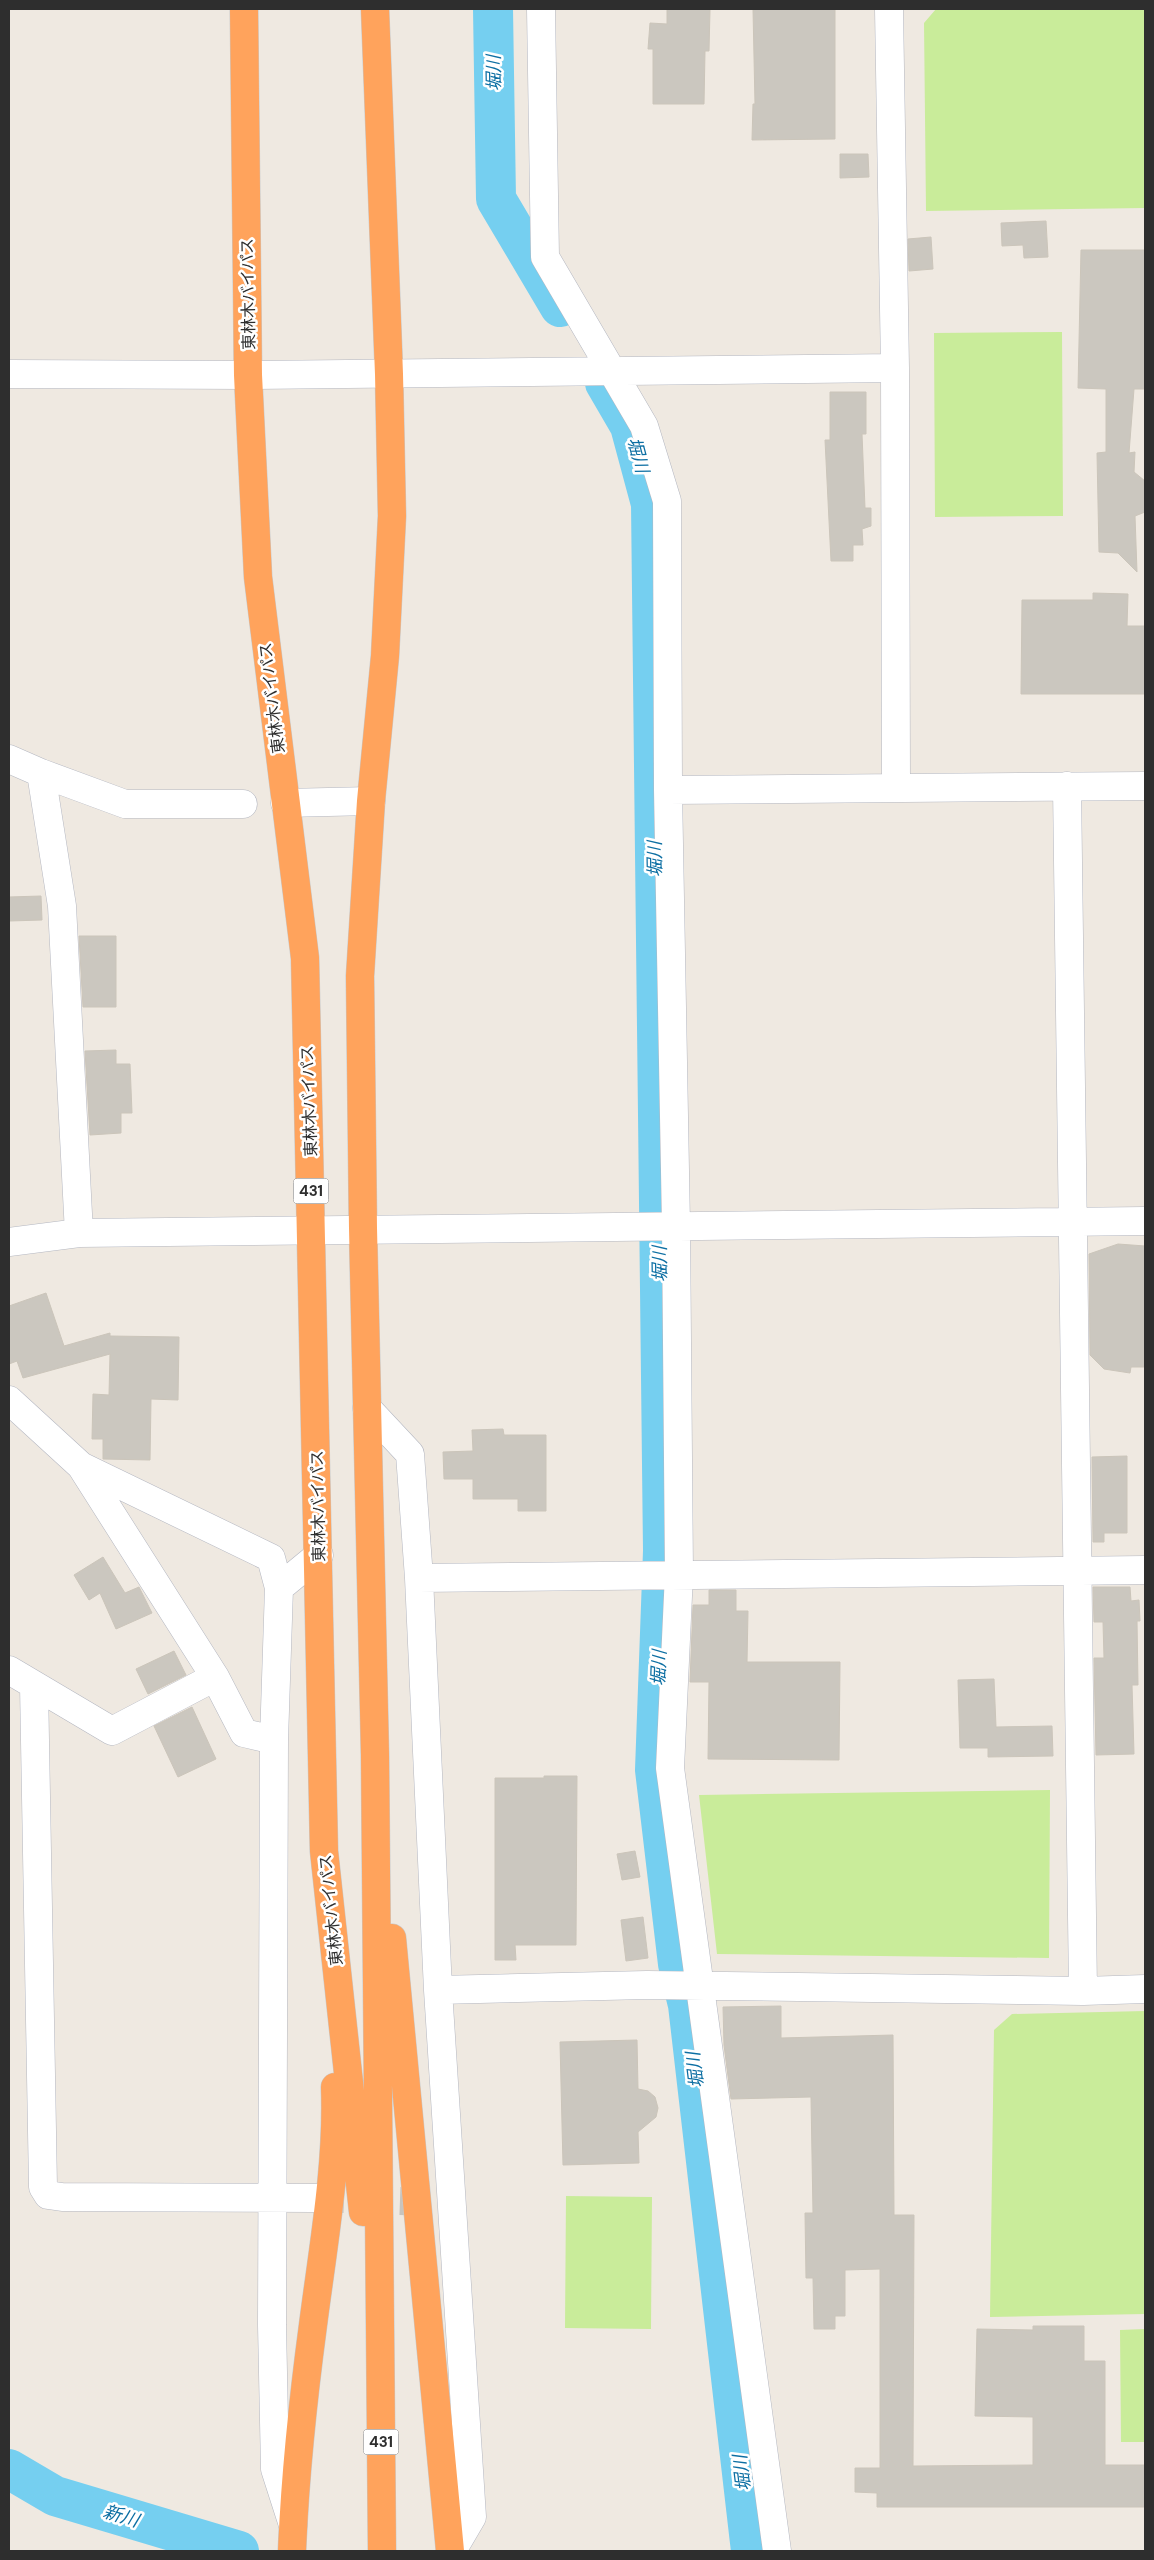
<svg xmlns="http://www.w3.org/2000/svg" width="1154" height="2560" font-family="'DM Sans','Noto Sans JP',sans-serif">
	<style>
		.pitch { fill: #c9ec9a }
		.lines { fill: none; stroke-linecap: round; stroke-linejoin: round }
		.river { stroke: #75cff0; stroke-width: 40 }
		.building { fill: #cbc7bf; stroke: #cbc5ba }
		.minor-tunnel { stroke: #c8c4bd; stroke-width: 28; stroke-dasharray: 28 14; stroke-linecap: butt }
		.minor-casing { stroke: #b4b7c1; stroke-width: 29 }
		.highway-casing { stroke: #c9c9c9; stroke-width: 29 }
		.minor { stroke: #fff; stroke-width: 28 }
		.highway { stroke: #ffa35c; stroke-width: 28 }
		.labels { text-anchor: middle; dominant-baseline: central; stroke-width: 5; stroke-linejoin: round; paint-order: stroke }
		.shield { fill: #fff; stroke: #6d6d6d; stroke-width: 1 }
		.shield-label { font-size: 15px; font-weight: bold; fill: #2e2e2e }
		.street-label { font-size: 16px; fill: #2e2e2e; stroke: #fff }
		.water-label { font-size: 18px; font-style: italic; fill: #0d6fa3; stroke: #fff }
	</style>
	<rect width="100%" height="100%" fill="#efe9e1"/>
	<!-- pitch -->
	<path class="pitch" d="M936,9H1145V208L926,211L924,23Z
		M1062,332L1063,516L935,517L934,333Z
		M1050,1790L1049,1958L717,1954L699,1795Z
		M1145,2011V2314L990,2317L994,2030L1012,2014Z
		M566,2196L652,2197L651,2329L565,2328Z
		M1145,2329V2442H1121L1120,2330Z"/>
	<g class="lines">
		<!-- river -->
		<path class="river" d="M493,9L496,199L560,307
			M605,383L630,426L651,504L663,1551L655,1770L678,1964L688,2005L751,2551
			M9,2469L55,2496L239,2551"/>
	</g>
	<!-- building -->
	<path class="building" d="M667,9H710L709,51H705L704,104H653V49H648L650,23L667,24Z
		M753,9H835V139L752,140L753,104H755Z
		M840,154H868L869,177L840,178Z
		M1046,221L1048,257L1024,258L1023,245L1002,246L1001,223Z
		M931,237L933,269L909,271L908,239Z
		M1081,250H1145V389H1134L1129,453L1135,452L1134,472L1145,481V512L1135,516L1137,572L1118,553L1099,552L1097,453L1106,452V389L1078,388Z
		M830,392H866V434H862L865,508H871V526L862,529L863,545H853V561H831L825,440H830Z
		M1093,593L1128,594L1127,626H1145V694H1021L1022,600H1093Z
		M41,896L42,920L9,921V897Z
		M79,936H116V1007H83Z
		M116,1050V1064H130L132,1113H121V1133L90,1135L85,1051Z
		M1118,1244L1145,1246V1367H1131L1130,1373L1104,1369L1090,1355L1089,1254Z
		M46,1293L64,1346L110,1333V1336L179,1337L178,1400L151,1399L150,1460L103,1459V1439H92L93,1394L109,1395L110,1354L23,1378L17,1361L9,1364V1306Z
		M503,1429L504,1435H546V1511H518V1499H473V1479H444L443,1452L473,1451L472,1430Z
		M1127,1456V1533H1104V1542H1093L1092,1457Z
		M103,1557L125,1593L139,1587L152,1613L116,1629L100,1593L89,1600L74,1575Z
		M1093,1587H1130L1131,1601L1139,1600L1140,1621H1137L1138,1685H1132L1134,1754L1096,1755L1094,1658H1104L1103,1622H1094Z
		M709,1590H736V1611H748L747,1662H840L839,1760L708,1759L709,1682H690L693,1605H709Z
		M174,1651L186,1675L148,1694L136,1669Z
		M994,1679L996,1727L1052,1726L1053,1756L988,1757V1748H960L958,1680Z
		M192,1707L216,1759L178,1777L154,1726Z
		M544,1776H577L576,1945H515L516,1960H495V1778H544Z
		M635,1851L640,1877L622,1880L617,1854Z
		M643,1917L648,1958L626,1961L621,1920Z
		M781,2006V2038L893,2035L894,2215H914L913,2466L1033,2465V2417L975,2416L977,2329L1033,2330V2326H1084V2361H1105V2465H1145V2507H877V2493L855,2492V2468H880V2269L845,2270V2316H835V2329H814L813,2278H806L805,2213H813L811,2097L731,2099L724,2045L723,2007Z
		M637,2040L638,2089L648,2091L655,2097L658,2108L656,2117L638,2132L639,2163L563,2165L560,2042Z"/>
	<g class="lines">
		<!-- minor-tunnel -->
		<path class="minor-tunnel" d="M316,2198L427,2202"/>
		<defs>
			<path id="minor" d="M541,9L545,257L644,426L667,501L668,790L676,1225L679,1574L670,1768L777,2551
				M889,9L895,368L896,787
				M9,374L248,375L895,368
				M9,759L41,773L62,906L79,1233
				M41,773L125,804H243
				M1067,786L1083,1991
				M668,790L1145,786
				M285,803L371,801
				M9,1242L79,1233L1145,1221
				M9,1400L81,1466L215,1677L244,1733L274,1740
				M367,1408L410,1454L419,1578L438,1990L472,2517L452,2551
				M81,1466L271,1558L279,1588
				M419,1578L1145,1570
				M9,1670L112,1731L215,1677
				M34,1685L43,2187L48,2195L62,2197L316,2198
				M438,1990L647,1985L1083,1991L1145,1989
				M293,2525L275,2469L272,2325L274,1740L279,1588L319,1555"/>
			<path id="highway" d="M244,9L248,375L258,577L305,958L324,1851L363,2212
				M375,9L389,374L392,516L385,656L371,801L360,976L363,1228L375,1755L382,2551
				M392,1938L450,2551
				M292,2551C295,2475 303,2400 313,2325C323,2247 338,2165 335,2087"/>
		</defs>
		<!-- minor casing -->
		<use href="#minor" class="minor-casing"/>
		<!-- highway casing -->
		<use href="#highway" class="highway-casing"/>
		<!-- minor -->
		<use href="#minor" class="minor"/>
		<!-- highway -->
		<use href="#highway" class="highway"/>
	</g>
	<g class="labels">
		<!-- shield labels -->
		<g class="shield">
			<rect x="293.5" y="1178.5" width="35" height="25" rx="4"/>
			<rect x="363.5" y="2429.5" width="35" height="25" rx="4"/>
		</g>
		<g class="shield-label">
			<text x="311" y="1191">431</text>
			<text x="381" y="2442">431</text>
		</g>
		<!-- street labels -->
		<g class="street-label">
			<text transform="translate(248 294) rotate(-91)">東林木バイパス</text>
			<text transform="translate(272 698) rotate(-97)">東林木バイパス</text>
			<text transform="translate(309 1101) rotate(-92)">東林木バイパス</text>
			<text transform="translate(318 1506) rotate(-91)">東林木バイパス</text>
			<text transform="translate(331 1910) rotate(-96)">東林木バイパス</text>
		</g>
		<!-- water labels -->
		<g class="water-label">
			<text transform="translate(494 73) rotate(-91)">堀川</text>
			<text transform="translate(638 455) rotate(75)">堀川</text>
			<text transform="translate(655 859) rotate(-91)">堀川</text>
			<text transform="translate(660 1264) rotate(-91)">堀川</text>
			<text transform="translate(659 1668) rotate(-88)">堀川</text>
			<text transform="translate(695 2070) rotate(-97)">堀川</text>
			<text transform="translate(742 2473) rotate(-97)">堀川</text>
			<text transform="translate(121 2516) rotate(17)">新川</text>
		</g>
	</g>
	<!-- border -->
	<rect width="1154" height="2560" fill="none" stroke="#2e2e2e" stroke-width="20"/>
</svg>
